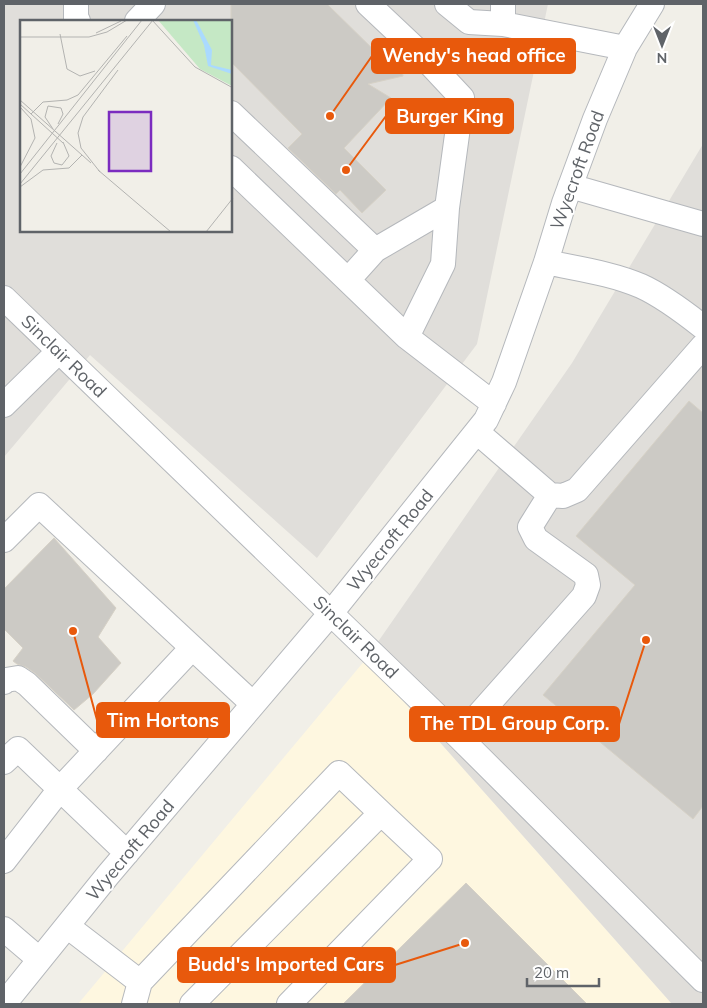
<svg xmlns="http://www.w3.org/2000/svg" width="707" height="1008" font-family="Mulish,sans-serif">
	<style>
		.commercial { fill: #fef7e0 }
		.industrial { fill: #e0deda; fill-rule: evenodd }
		.building { fill: #cccac5; stroke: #d6d1c6 }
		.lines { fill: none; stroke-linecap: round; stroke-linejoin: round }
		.minor-casing { stroke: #b5b8bc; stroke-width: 26 }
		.minor { stroke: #fff; stroke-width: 24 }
		.labels { text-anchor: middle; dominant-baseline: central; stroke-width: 4; stroke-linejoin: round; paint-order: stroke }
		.street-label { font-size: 18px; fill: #5f6368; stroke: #fff }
		.inset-road { fill: none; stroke: #b3b3b1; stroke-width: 1 }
		.view { fill: #7b2cbf; fill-opacity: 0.15; stroke: #7b2cbf; stroke-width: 2.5 }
		.inset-edge { fill: none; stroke: #5f6368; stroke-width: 2.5 }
		.leader { fill: none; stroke: #e8590c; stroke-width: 2 }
		.callout-dot { fill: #e8590c; stroke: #fff; stroke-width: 2 }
		.callout { fill: #e8590c; stroke: #e8590c; stroke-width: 2 }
		.callout-label { font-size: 19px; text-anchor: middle; font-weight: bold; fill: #fff }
	</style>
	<rect width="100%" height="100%" fill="#f1efe8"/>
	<!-- commercial -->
	<path class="commercial" d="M366,659L672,1004H78Z"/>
	<!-- industrial -->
	<path class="industrial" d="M4,4H548L477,344L317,558L90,355L4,457ZM21,21H231V231H21Z
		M703,144V1004H672L366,659L572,363Z"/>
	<!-- building -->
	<path class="building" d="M231,4H327L382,58L400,56L403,76L368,84L391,98L344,148L386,190L362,213L340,190L336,194L288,148L302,134L231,62Z
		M689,401L703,413V806L693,819L543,695L635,585L576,536Z
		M54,538L116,608L98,637L121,663L93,694L74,710L36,674L26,667L17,664L13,661L23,648L4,629V589Z
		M466,883L587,1004H343Z"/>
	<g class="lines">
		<defs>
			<path id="minor" d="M76,4V19L78,21
				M447,4L469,22L503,24L625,48
				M137,21L153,4
				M503,24V4
				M231,113L375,250
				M231,168L407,337L494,404
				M570,186L703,224
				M546,262C578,269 611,273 641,286C663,296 684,312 703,327
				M348,280L375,250L447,208L462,98L419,52L368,4
				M4,298L459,737L703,980
				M407,337L443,264L447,208
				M4,405L59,351
				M477,432L550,495L563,496L577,490L703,346
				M4,540L39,505L253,704
				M4,682L6,680L18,678L27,684L96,751
				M459,737L584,596L588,585L586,575L536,539L530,527L550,495
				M4,762L18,749L127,853
				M4,861L60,789L192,648
				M67,926L140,982L134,1004
				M4,929L39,959
				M140,982L339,773L381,813
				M4,1004L108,875L331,613L486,420L504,382L546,262L564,203L595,119L625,48L652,4
				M192,1004L381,813L430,859L289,1004"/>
		</defs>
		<!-- minor casing -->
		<use href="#minor" class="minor-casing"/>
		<!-- minor -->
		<use href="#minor" class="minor"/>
	</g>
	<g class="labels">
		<!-- street labels -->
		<g class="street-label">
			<text transform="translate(577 170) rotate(-70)">Wyecroft Road</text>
			<text transform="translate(64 356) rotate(44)">Sinclair Road</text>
			<text transform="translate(390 540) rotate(-51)">Wyecroft Road</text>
			<text transform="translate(356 637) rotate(44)">Sinclair Road</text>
			<text transform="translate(130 850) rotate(-50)">Wyecroft Road</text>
		</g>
	</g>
	<!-- overview -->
	<g transform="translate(20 20)">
		<rect width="212" height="212" fill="#f1efe8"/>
		<path d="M138,0H212V66L180,49Z" fill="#c5e8c5"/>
		<path d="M173,0H176L192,30L191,45L212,50V54L188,46L184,25Z" fill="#aadaff"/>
		<path class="inset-road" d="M132,0L175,47L213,68M76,13L101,1M40,14L47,49L60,56L75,51M1,17H69L87,12L107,0M0,80L71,143M0,84L43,123M0,87L11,99L15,118L0,147M11,94L23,82L47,80L58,75L107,16M33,109L25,97L28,86L41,88L43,94L38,104M37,123L31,136L34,143L42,145L49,136L43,122M78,150L151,212M80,152L61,128L58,113L63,97L98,50M0,154L122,0M0,164L133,0M0,167L23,150L49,148L62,135M186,212L213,178"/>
		<path class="view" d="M89,92H131V151H89Z"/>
		<rect width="212" height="212" class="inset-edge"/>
	</g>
	<!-- callouts -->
	<path class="leader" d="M330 116L372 56M346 170L386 116M73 631L97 720M646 640L619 724M465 943L395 965"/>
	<g class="callout-dot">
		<circle cx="330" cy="116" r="5"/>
		<circle cx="346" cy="170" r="5"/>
		<circle cx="73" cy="631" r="5"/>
		<circle cx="646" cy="640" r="5"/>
		<circle cx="465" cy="943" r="5"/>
	</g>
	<g class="callout">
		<rect x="372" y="39" width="203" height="34" rx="5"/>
		<rect x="386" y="99" width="127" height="34" rx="5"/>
		<rect x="97" y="703" width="132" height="34" rx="5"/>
		<rect x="410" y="707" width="209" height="34" rx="5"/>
		<rect x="178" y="948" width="217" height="34" rx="5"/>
	</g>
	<g class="callout-label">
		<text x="474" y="62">Wendy's head office</text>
		<text x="450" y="123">Burger King</text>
		<text x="163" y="727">Tim Hortons</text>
		<text x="515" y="730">The TDL Group Corp.</text>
		<text x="286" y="971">Budd's Imported Cars</text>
	</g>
	<!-- border -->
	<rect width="707" height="1008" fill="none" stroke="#5f6368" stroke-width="10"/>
	<!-- north arrow -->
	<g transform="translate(662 45) rotate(180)" stroke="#ffffff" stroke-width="4" paint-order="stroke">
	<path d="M0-4L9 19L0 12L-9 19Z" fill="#5f6368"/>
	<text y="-8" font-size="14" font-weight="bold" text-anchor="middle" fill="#5f6368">N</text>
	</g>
	<!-- scale -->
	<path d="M527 978v8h72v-8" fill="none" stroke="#5f6368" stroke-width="2.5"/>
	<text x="534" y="978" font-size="15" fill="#5f6368" stroke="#ffffff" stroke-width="4" paint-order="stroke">20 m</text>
</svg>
